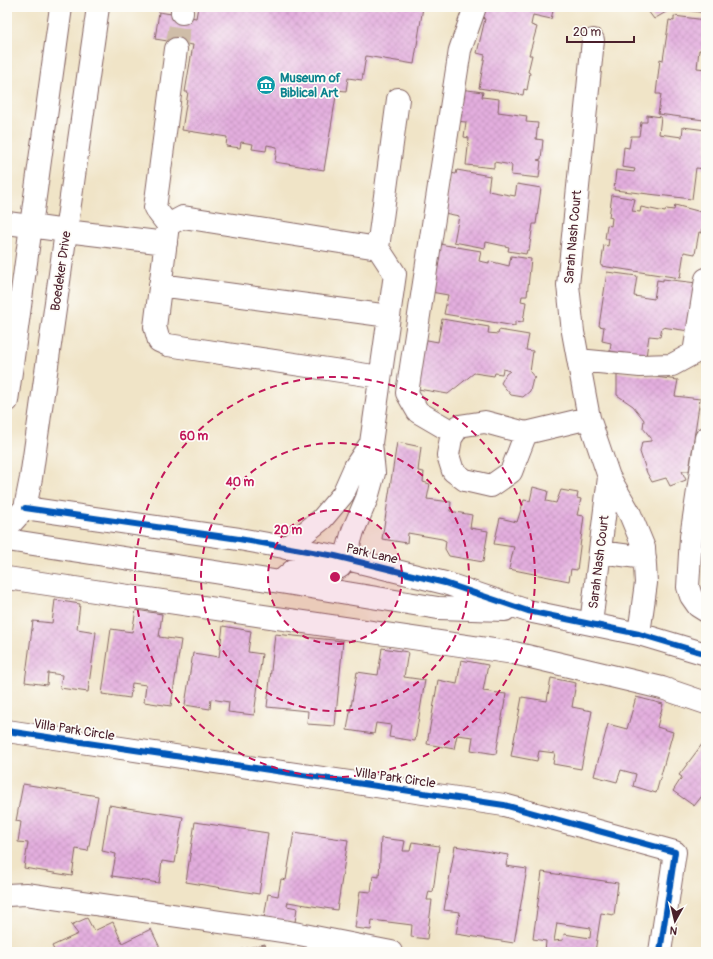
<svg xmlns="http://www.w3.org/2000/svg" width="713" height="959" font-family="Pangolin,sans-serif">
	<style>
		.building { fill: url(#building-cross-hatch); fill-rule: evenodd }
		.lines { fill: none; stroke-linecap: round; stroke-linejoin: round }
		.minor-tunnel { stroke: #cfbda8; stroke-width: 22; stroke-dasharray: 22 11; stroke-linecap: butt }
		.minor-casing { stroke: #846462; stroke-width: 24 }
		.major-casing { stroke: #846462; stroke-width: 24 }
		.minor { stroke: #fff; stroke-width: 22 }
		.major { stroke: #fff; stroke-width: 22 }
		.cycleway-casing { stroke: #fdfcf7; stroke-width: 8 }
		.cycleway { stroke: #0057b8; stroke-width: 6 }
		.ring { fill: none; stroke: #c2185b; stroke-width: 2; stroke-dasharray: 7 5 }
		.labels { text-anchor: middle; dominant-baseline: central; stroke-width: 3.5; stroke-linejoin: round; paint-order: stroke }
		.culture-label { font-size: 13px; font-weight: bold; fill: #0d838f; stroke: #fdfcf7; text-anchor: start }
		.street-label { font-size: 13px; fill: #4a1f2b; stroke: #fdfcf7 }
		.centre { fill: #c2185b; stroke: #fdfcf7; stroke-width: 2 }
		.ring-label { font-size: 12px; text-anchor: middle; font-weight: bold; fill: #c2185b; stroke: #fdfcf7; stroke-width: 3.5; stroke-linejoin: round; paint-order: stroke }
	</style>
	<defs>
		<pattern id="building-cross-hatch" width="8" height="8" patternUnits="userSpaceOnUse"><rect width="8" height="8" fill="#e3aede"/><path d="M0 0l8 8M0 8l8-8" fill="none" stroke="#c495bf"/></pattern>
	</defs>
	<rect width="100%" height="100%" fill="#fdfcf7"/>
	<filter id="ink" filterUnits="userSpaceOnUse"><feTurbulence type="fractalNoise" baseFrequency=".025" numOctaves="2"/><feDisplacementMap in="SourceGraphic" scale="8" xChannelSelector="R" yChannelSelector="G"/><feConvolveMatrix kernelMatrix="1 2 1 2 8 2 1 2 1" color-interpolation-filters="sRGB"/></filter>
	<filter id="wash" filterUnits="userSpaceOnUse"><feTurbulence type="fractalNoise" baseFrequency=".012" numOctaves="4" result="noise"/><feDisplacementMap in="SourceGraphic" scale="16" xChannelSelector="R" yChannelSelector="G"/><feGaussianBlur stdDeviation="0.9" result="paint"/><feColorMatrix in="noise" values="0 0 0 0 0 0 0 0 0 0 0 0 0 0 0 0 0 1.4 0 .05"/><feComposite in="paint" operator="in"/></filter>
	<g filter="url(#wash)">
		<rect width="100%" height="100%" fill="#f0e4c7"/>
		<g id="blocks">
			<!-- building -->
			<path class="building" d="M198,7H423L414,64L366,56L362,80L348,78L346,91L337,90L324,170L275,162L277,147L267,145L266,151L252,149L253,144L241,142L240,148L226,146L227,137L182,130L188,92H185L193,45L155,39L159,12L196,18Z
				M484,7H554L551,19L533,15L531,25L537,27L529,55H532L528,72L530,73L527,90L524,89L523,95L479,88L485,55L477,53L485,19L482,18Z
				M645,7H706V13L673,8L654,19Z
				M674,16L706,20V51L699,50L697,68L706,69V101L704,120L658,114L661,94H656L660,59L663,60L669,20L674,21Z
				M460,89L483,92L482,97L499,99L498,112L527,116L526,122L538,123L536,139L543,140L541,159L537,160L541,161L539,178L511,175L512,165L494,162V168L466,165L469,138L464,137L466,122L455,121Z
				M647,115L661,117L659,134L682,137L683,127L706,130V169L696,168L692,199L614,190L616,170L634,172L635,169L622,167L624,147L629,148L631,136H639L641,122H647Z
				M457,170L490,176L488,191L515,196L517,184L541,188L536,224H533L529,250H527L526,254L508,251L509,247L486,242L485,248L454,242L459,216L444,213L450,173L456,174Z
				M612,195L635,199L632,211L640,212L641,207L665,212L666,209L674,210L675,205L705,213L702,233L699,232L695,254L684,252L680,278L601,266L604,245L608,246L609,239H605L607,225L611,226L612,218L609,217Z
				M439,244L481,251L479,261L489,263V261L509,266L511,256L531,259L527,296H522L521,301L526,302L523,322L515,321V326L444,314L448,295L431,292Z
				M607,272L637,276L634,296L654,299L657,280L663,281V279L697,283L689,331L662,327L660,337L649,336L646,357L610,351L611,343L602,341L604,327L599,326Z
				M442,319L489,327L488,333L498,334L499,330L529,335L526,350L533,351L530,372L535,378L533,379L530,391L523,397L511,395L501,383L506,374L510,371L503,369L502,374L495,373L494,376L474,373L448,394L418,389L422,339L438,342Z
				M617,372L678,380L675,396L700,399L689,471H682L686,480L670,486L666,478L652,482L647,473L640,452L642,442L651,441V438L643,428L644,420L633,406L617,395Z
				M397,442L421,447L418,471L424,472L423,482L430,484L427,499L451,502L450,511L472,515L470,528L488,531L483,562L449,556L445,549L446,541L442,539L408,533L407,543L382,539Z
				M533,487L548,491L546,501L556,503L561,490L578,493L577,498L581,499L577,515L584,516L577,570L571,569L569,581L509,569L514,547L494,544L500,518L517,522L524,500L530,501Z
				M706,546V559L701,556Z
				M55,600L80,604L77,629L96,632L88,692L60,688L62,675L48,673L47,685L25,682L33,621L52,623Z
				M136,610L162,614L159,637L181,640L171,706L144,702L146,685L132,683L130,698L102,694L111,629L132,632Z
				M223,626L251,631L248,652L262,654L254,715L228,712L229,702L211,699L210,709L185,705L193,653L219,657Z
				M275,634L343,641L335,726L307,724L308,711L267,707Z
				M382,648L408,652L404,677L425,680L415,741L389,737L391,725L376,723L374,734L347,730L357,672L378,675Z
				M461,660L488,665L483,691L506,694L496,754L471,750L473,737L457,735L454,749L427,744L438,680L457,684Z
				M551,678L576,683L572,707L592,711L581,769L553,764L555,753L539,751L537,761L511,756L522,697L547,701Z
				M636,697L663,704L657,727L673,732L656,793L633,786L636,774L621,770L617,782L594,776L608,724L627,729Z
				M706,739V798L702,796L694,806L673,791L682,777L679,775Z
				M23,784L98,796L88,851L76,849L72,876L24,868L28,843L18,842L21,822L16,821Z
				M109,805L183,817L175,863L162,861L159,883L112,876L116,854L102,851Z
				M195,822L268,833L259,894L186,882Z
				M294,832L348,840L337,910L288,902L287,906L297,908L295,922L264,918L268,894L278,896L281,879L286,880Z
				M381,838L405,841L403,851H410L412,842L439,846L433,892L429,891L427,900H432L427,939L411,937L412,925L372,920L371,930L355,928L360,891L371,892L373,876L379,877Z
				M455,846L508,855L506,866L527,869L514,943L456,934L460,912L444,910Z
				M542,872L618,883L614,915L601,913L595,952H545L546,941L533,939ZM557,923L591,928L590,938L564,934L563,940L554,941Z
				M87,918L94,931L113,922L122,943L151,929L162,952H55L52,946L78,934L71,925Z
				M265,944L267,952H235V951Z"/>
		</g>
	</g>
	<g filter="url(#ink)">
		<use href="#blocks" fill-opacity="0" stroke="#846462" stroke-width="1"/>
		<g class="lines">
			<!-- minor-tunnel -->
			<path class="minor-tunnel" d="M176,49L182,13"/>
			<defs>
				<path id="minor" d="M182,7V13
					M593,40L568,285L573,332L589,418L609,477L630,514L644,548L646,583L639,634
					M7,223L30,226
					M168,225L155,208L176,49
					M66,231L166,243
					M378,248L183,217L168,225L155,327L159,341L168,345L380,377
					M160,285L389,316
					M578,360L640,366L672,365L694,353L706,279
					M485,422L526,433L511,472L491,486L465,480L453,471L448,455L451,438L459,426Z
					M454,433L418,412L407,393L460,50L475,7
					M526,433L589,418
					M706,438L691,537L688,587L691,596L698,606L706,611
					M25,508L239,539L335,556L445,583L528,611L639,634L706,654
					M7,540L280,582L438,608L505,610
					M286,548L322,519L343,494L355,467L371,443
					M600,552L645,558
					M7,578L514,653L662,688L706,703
					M280,582L295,569L325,573L340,567L345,559L353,531L367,498L374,473L371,443L395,274L378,248L398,99
					M591,624L609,477
					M7,731L504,805L675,852L660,952
					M7,895L26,894L289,932L391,952"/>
				<path id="major" d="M30,226L66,231
					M7,401L61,7
					M7,528L25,508L31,478L98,7"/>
			</defs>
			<!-- minor casing -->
			<use href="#minor" class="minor-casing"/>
			<!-- major casing -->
			<use href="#major" class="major-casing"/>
			<!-- minor -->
			<use href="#minor" class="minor"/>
			<!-- major -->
			<use href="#major" class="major"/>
			<defs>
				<path id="cycleway" d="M25,508L239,539L335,556L445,583L528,611L639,634L706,654
					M7,731L504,805L675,852L660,952"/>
			</defs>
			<!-- cycleway casing -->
			<use href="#cycleway" class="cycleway-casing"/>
			<!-- cycleway -->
			<use href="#cycleway" class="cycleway"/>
		</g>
	</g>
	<!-- distance rings -->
	<circle cx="335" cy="577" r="67" fill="#c2185b" fill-opacity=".12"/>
	<g class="ring">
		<circle cx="335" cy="577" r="67"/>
		<circle cx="335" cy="577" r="134"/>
		<circle cx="335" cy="577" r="200"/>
	</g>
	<!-- icons -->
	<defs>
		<symbol id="museum-disc" viewBox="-11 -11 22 22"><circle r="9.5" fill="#0f9aa8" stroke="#fdfcf7"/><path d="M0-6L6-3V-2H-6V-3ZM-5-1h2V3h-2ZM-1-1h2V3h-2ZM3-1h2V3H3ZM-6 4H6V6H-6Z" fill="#fff"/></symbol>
	</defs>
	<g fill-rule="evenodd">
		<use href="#museum-disc" x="255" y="74" width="22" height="22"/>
	</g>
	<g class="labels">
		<!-- culture labels -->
		<g class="culture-label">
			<text x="280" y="78">Museum of<tspan x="280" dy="15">Biblical Art</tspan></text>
		</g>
		<!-- street labels -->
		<g class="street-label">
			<text transform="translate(573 237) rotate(-85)">Sarah Nash Court</text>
			<text transform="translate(61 271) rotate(-82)">Boedeker Drive</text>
			<text transform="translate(372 554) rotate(13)">Park Lane</text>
			<text transform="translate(599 562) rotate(-83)">Sarah Nash Court</text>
			<text transform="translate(74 730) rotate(9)">Villa Park Circle</text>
			<text transform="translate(395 778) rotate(8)">Villa Park Circle</text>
		</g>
	</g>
	<circle cx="335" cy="577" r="6" class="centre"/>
	<g class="ring-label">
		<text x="194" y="440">60 m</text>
		<text x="240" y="486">40 m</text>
		<text x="288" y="534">20 m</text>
	</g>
	<!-- margin -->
	<rect width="713" height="959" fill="none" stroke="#fdfcf7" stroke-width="24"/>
	<!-- north arrow -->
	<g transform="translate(675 921) rotate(188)" stroke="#fdfcf7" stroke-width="3" paint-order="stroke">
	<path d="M0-3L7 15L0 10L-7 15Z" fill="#4a1f2b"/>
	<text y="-6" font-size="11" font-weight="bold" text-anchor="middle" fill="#4a1f2b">N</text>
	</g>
	<!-- scale -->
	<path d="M567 36v6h67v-6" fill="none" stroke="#4a1f2b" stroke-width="2"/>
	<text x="573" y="36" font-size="12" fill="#4a1f2b" stroke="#fdfcf7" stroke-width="3" paint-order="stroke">20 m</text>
</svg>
